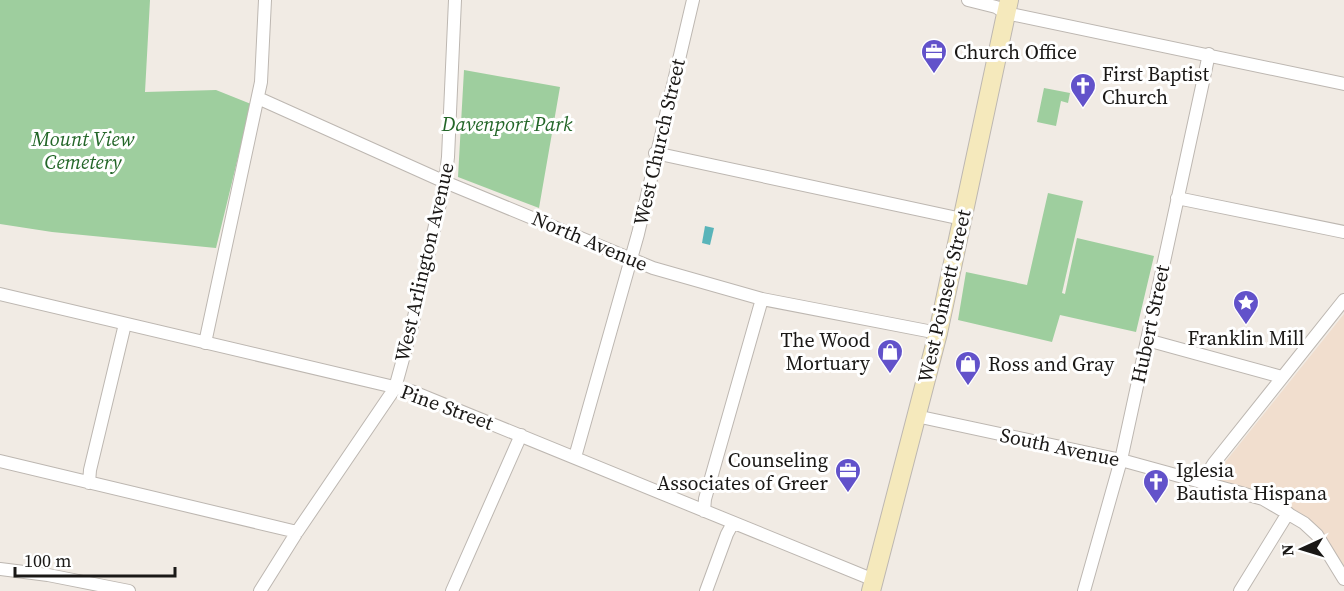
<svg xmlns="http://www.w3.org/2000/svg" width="1344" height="591" font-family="'Source Serif 4',serif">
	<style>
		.industrial { fill: #f1dece }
		.green { fill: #9ece9e }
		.water { fill: #59b4b9 }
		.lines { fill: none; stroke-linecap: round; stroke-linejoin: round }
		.minor-casing { stroke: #bdb7b1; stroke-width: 14 }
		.secondary-casing { stroke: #bdb7b1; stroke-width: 20 }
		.minor { stroke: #fff; stroke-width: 12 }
		.secondary { stroke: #f5e9bc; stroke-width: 18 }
		.labels { text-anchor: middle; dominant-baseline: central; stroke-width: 6; stroke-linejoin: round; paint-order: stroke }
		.poi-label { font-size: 20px; fill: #1a1816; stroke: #fff; text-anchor: start }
		.park-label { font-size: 20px; font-style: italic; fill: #236628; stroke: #fff }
		.street-label { font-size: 20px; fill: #1a1816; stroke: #fff }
	</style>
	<rect width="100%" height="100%" fill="#f1ebe4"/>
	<!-- industrial -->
	<path class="industrial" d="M1344,314V566L1327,540L1299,512L1266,495L1226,485L1218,479V471Z"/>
	<!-- green -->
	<path class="green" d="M0,0H150L145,92L216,90L251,104L216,248L52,232L0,224Z
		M464,70L560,87L539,208L458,177Z
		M1044,88L1070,93L1068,103L1061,101L1056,126L1037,122Z
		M1048,193L1083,201L1062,293L1065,294L1077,238L1154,256L1136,332L1060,315L1052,342L958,320L966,272L1027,285Z"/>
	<!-- water -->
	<path class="water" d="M705,226L714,228L710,245L702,243Z"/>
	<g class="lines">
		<defs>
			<path id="minor" d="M968,0L996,7L1006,13L1344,84
				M258,98L445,182L653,268L762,299L938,333
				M655,153L962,219
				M1177,198L1344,232
				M0,294L411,391L874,580
				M1147,340L1282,377
				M205,343L261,82L265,0
				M916,416L1121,460L1263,499L1304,523L1317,535L1344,579
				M575,457L638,234L693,0
				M0,461L297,532
				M1202,482L1214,463L1344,300
				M89,483L90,470L125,324
				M704,511L705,499L762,299
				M0,569L48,575L129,591
				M260,591L297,532L395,388L411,330L445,182L448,157L455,0
				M452,591L521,435
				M706,591L727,534L733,523
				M1084,591L1121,460L1209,54
				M1240,591L1288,513"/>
			<path id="secondary" d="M871,591L938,333L1009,0"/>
		</defs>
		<!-- minor casing -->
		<use href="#minor" class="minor-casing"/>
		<!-- secondary casing -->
		<use href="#secondary" class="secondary-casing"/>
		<!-- minor -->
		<use href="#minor" class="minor"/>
		<!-- secondary -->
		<use href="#secondary" class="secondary"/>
	</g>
	<!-- icons -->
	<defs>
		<symbol id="office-pin" viewBox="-11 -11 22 30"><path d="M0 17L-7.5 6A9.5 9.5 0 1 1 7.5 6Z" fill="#6252ca" stroke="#fff"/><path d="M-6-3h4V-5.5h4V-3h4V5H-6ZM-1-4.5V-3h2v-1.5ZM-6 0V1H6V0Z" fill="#fff"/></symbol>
		<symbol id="church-pin" viewBox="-11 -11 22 30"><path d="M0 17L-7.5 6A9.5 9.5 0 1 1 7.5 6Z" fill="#6252ca" stroke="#fff"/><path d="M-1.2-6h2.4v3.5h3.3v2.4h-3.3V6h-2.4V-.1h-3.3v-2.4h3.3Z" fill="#fff"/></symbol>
		<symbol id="sight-pin" viewBox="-11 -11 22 30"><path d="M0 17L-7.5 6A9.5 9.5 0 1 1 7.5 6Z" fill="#6252ca" stroke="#fff"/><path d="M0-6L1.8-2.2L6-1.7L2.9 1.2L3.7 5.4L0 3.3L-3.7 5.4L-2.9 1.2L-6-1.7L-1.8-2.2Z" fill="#fff"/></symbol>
		<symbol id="shop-pin" viewBox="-11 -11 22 30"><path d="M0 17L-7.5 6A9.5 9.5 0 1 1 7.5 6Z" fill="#6252ca" stroke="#fff"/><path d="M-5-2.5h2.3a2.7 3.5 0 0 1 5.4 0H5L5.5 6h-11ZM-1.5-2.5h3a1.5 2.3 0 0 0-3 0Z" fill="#fff"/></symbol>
	</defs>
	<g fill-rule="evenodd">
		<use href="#office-pin" x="919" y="37" width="30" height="40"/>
		<use href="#church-pin" x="1068" y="71" width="30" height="40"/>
		<use href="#sight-pin" x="1231" y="288" width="30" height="40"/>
		<use href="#shop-pin" x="875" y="337" width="30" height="40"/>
		<use href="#shop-pin" x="953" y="349" width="30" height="40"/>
		<use href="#office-pin" x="833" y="456" width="30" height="40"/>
		<use href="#church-pin" x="1141" y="467" width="30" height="40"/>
	</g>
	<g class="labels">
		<!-- poi labels -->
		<g class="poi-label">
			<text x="954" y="52">Church Office</text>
			<text x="1102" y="74">First Baptist<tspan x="1102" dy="23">Church</tspan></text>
			<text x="1246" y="338" text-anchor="middle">Franklin Mill</text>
			<text x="870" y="340" text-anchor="end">The Wood<tspan x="870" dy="23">Mortuary</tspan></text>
			<text x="988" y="364">Ross and Gray</text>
			<text x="828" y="460" text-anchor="end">Counseling<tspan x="828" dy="23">Associates of Greer</tspan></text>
			<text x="1176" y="470">Iglesia<tspan x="1176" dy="23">Bautista Hispana</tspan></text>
		</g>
		<!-- park labels -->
		<g class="park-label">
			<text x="507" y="124">Davenport Park</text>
			<text x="83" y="139">Mount View<tspan x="83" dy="23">Cemetery</tspan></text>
		</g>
		<!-- street labels -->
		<g class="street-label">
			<text transform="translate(659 142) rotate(-77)">West Church Street</text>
			<text transform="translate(590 241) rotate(23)">North Avenue</text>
			<text transform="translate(424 262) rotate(-77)">West Arlington Avenue</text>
			<text transform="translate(944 296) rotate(-77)">West Poinsett Street</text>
			<text transform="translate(1150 324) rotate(-78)">Hubert Street</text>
			<text transform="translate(447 407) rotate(20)">Pine Street</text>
			<text transform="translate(1060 447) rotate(12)">South Avenue</text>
		</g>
	</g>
	<!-- north arrow -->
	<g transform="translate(1302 549) rotate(266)" stroke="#ffffff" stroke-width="4.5" paint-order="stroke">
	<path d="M0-4.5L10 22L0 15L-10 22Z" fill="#1a1816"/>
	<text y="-9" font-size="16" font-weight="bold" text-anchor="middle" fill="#1a1816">N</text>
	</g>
	<!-- scale -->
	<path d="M15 567v9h160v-9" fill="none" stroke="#1a1816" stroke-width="3"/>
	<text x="24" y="567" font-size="18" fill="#1a1816" stroke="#ffffff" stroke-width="4.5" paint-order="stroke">100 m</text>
</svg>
